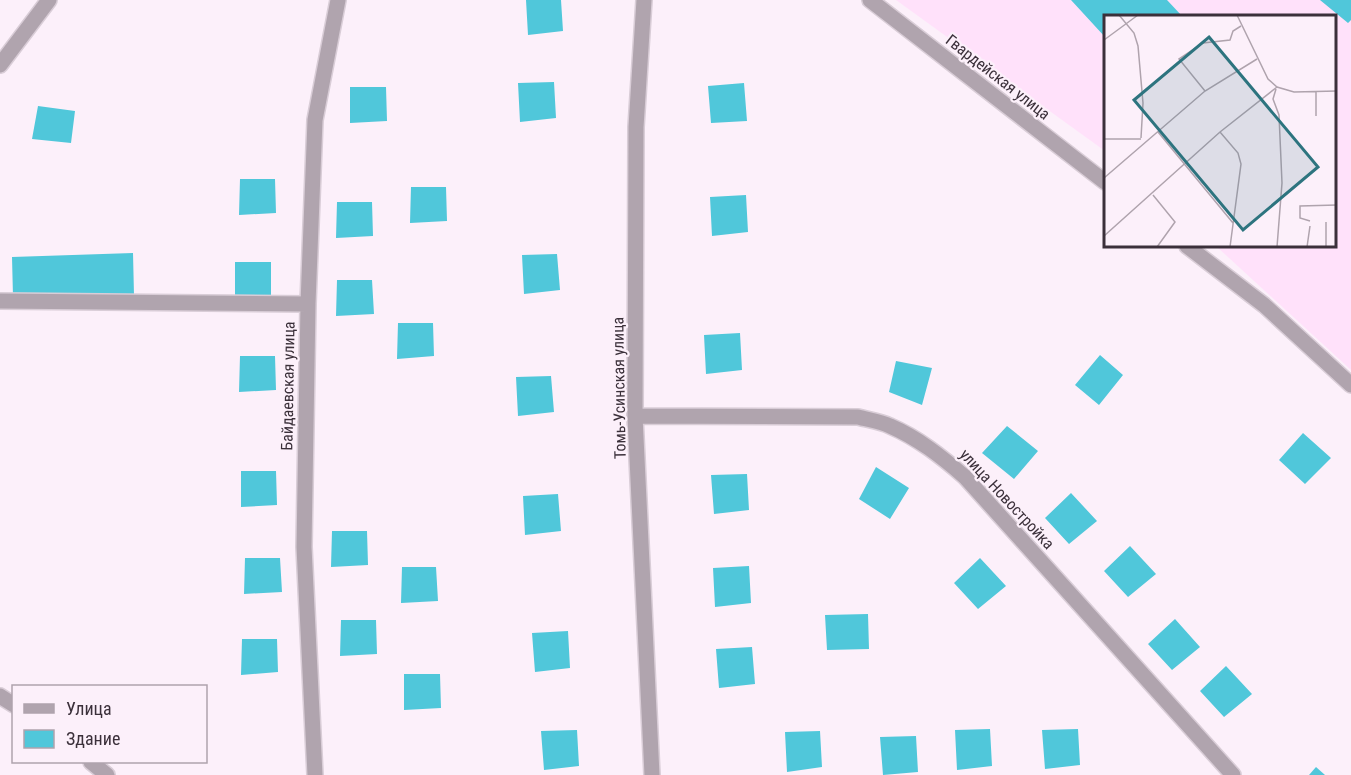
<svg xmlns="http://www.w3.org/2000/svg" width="1351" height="775" font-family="'Roboto Condensed',sans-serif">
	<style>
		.built { fill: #ffe1fa }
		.building { fill: #50c7da }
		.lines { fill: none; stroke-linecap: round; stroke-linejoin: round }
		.minor-casing { stroke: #d9cdd7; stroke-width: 18 }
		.minor { stroke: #b0a4ae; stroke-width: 15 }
		.labels { text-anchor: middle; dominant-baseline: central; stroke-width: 4.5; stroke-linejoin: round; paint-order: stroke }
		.street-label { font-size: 16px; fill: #3b303a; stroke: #fcf0fa }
		.inset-road { fill: none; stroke: #afa3ad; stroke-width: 1.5 }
		.view { fill: #2d747f; fill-opacity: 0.15; stroke: #2d747f; stroke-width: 3 }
		.inset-edge { fill: none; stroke: #3b303a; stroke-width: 3 }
	</style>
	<rect width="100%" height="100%" fill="#fcf0fa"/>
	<!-- built -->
	<path class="built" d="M896,0H1351V370L1216,246H1334V16H1105V151Z"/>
	<!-- building -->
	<path class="building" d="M526,0H561L563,31L528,35Z
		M1071,0H1167L1182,16H1105V37Z
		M1320,0H1351V20L1348,23Z
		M554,82L556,118L520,122L518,83Z
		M744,83L747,121L711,123L708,86Z
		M350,87H386L387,121L350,123Z
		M38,106L75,111L71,143L32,139Z
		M240,179H275L276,213L239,215Z
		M411,187H446L447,221L410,223Z
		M746,195L748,232L712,236L710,197Z
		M337,202H372L373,236L336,238Z
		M133,253L134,295L13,297L12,257Z
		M557,254L560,290L524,294L522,255Z
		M235,262H271V296L235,298Z
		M337,280H372L374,314L336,316Z
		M398,323H433L434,356L397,359Z
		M740,333L742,370L706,374L704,335Z
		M1100,355L1123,375L1099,405L1075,385Z
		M240,356H275L276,390L239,392Z
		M896,361L932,368L922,405L889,392Z
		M551,376L554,412L518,416L516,377Z
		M1007,426L1038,451L1014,479L982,453Z
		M1303,433L1331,458L1305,484L1279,460Z
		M876,467L909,488L890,519L859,499Z
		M241,471H276L277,505L241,507Z
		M747,474L749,510L714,514L711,475Z
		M1071,493L1097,521L1069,544L1045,518Z
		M558,494L561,531L525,535L523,496Z
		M332,531H367L368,565L331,567Z
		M1130,546L1156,574L1128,597L1104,571Z
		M245,558H280L282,592L244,594Z
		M980,558L1006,586L978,609L954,583Z
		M749,566L751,603L715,607L713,568Z
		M402,567H436L438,601L401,603Z
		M868,614L869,649L827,650L825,615Z
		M1175,619L1200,647L1172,670L1148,644Z
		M341,620H376L377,654L340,656Z
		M568,631L570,668L535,672L532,633Z
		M242,639H277L278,672L241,675Z
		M752,647L755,684L719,688L716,649Z
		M1226,666L1252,694L1224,717L1200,691Z
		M404,674H440L441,708L404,710Z
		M990,729L992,766L957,770L955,730Z
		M1078,729L1080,765L1045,769L1042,730Z
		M577,730L579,766L544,770L541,731Z
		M820,731L822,767L787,772L785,732Z
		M916,736L918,772L883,775L880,737Z
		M1316,767L1325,775H1309Z"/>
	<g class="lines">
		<defs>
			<path id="minor" d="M644,0L636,127L635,416L652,775
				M870,0L1105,182
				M0,65L49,0
				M1187,246L1264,305L1351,385
				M0,301L308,304
				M635,416L858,417C869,420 880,421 890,426C918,438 942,457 965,477L1233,775
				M0,696L14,705
				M91,762L107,775
				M315,775L304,547L308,304L315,120L338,0"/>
		</defs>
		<!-- minor casing -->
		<use href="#minor" class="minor-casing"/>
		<!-- minor -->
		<use href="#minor" class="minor"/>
	</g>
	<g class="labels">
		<!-- street labels -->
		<g class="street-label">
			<text transform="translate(998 77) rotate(38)">Гвардейская улица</text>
			<text transform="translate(288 386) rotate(-89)">Байдаевская улица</text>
			<text transform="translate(619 388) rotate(-91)">Томь-Усинская улица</text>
			<text transform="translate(1007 499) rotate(47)">улица Новостройка</text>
		</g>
	</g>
	<!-- overview -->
	<g transform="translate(1104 15)">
		<rect width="232" height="232" fill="#fcf0fa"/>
		<path class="inset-road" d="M15,0L30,18L34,31L39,88L37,123M133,0L164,64L173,72L190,77L233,76M0,25L34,0M172,74L169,84L175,100L178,168L173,232M101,76L75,44L99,28L126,25L129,16L137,11M212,101V76M54,117L129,208M116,117L134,138L137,149L126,232M0,124H37M0,163L101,76L153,44M49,180L71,207L53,232M206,206L196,203V191L233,190M0,221L116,117L173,72M203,232L206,211M222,232V207"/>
		<path class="view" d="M105,22L214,152L139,215L30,85Z"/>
		<rect width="232" height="232" class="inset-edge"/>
	</g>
	<!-- legend -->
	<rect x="12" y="685" width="195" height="78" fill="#fcf0fa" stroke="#afa3ad" stroke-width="1.5"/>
	<rect x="24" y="704" width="30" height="9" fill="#b0a4ae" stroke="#afa3ad" stroke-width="1.5"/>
	<text x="66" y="715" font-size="18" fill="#3b303a">Улица</text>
	<rect x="24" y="730" width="30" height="18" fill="#50c7da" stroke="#afa3ad" stroke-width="1.5"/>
	<text x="66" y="745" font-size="18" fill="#3b303a">Здание</text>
</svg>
